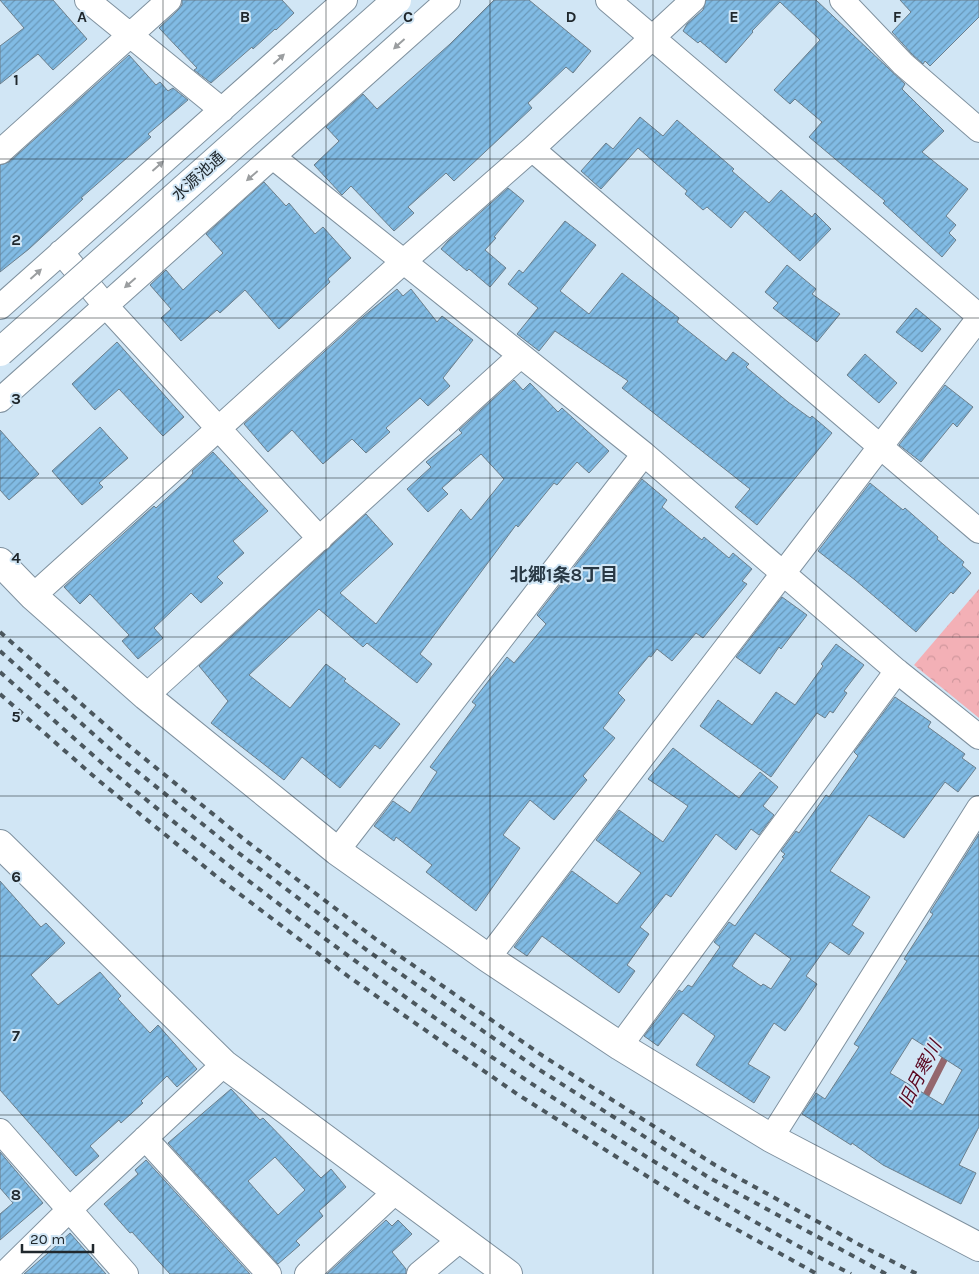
<svg xmlns="http://www.w3.org/2000/svg" width="979" height="1274" font-family="Karla,'Noto Sans JP',sans-serif">
	<style>
		.park { fill: url(#park-crowns) }
		.lines { fill: none; stroke-linecap: round; stroke-linejoin: round }
		.stream { stroke: #94676d; stroke-width: 7 }
		.building { fill: url(#building-hatch); stroke: #6c7f8c; fill-rule: evenodd }
		.street-casing { stroke: #7f919f; stroke-width: 26 }
		.secondary-casing { stroke: #7f919f; stroke-width: 30 }
		.street { stroke: #fff; stroke-width: 24 }
		.secondary { stroke: #fff; stroke-width: 28 }
		.rail { stroke: #4b575e; stroke-width: 4; stroke-dasharray: 6 6; stroke-linecap: butt }
		.secondary-bridge-casing { stroke: #7f919f; stroke-width: 30; stroke-linecap: butt }
		.secondary-bridge { stroke: #fff; stroke-width: 28 }
		.oneway { fill: #9b9ea0 }
		.grid { fill: none; stroke: #20282d; stroke-width: 1; stroke-opacity: 0.55 }
		.labels { text-anchor: middle; dominant-baseline: central; stroke-width: 4; stroke-linejoin: round; paint-order: stroke }
		.street-label { font-size: 16px; fill: #20282d; stroke: #d1e6f5 }
		.neighbourhood-label { font-size: 18px; font-weight: bold; fill: #283844; stroke: #d1e6f5 }
		.water-label { font-size: 18px; font-style: italic; fill: #59041d; stroke: #d1e6f5 }
		.grid-label { font-size: 16px; text-anchor: middle; font-weight: bold; fill: #20282d; stroke: #d1e6f5; stroke-width: 4; stroke-linejoin: round; paint-order: stroke }
	</style>
	<defs>
		<pattern id="park-crowns" width="20" height="18" patternUnits="userSpaceOnUse" patternTransform="scale(1.25)"><rect width="20" height="18" fill="#f3b0b6"/><path d="M2 6a3 3 0 1 1 6 0M12 15a3 3 0 1 1 6 0" fill="none" stroke="#d0979d"/></pattern>
		<pattern id="building-hatch" width="6" height="6" patternUnits="userSpaceOnUse" patternTransform="scale(1.25)"><rect width="6" height="6" fill="#81bbe4"/><path d="M-1 1l2-2M0 6l6-6M5 7l2-2" fill="none" stroke="#6998b9"/></pattern>
	</defs>
	<rect width="100%" height="100%" fill="#d1e6f5"/>
	<!-- park -->
	<path class="park" d="M979,589V718L914,665Z"/>
	<g class="lines">
		<!-- stream -->
		<path class="stream" d="M922,1103L948,1052"/>
	</g>
	<!-- building -->
	<path class="building" d="M0,0H53L87,39L53,70L38,54L0,84V46L24,28Z
		M182,0H282L294,13L276,30L275,29L253,49L252,47L211,83L194,70L197,68L159,28L178,10L182,5Z
		M494,0H529L591,51L573,73L566,67L528,103L532,108L454,181L446,173L408,207L414,213L394,231L351,186L342,195L314,165L339,141L326,127L363,94L377,109L450,44Z
		M706,0H816L905,84L902,89L944,131L922,152L968,189L946,216L956,225L949,233L956,240L942,257L883,203L885,201L809,137L822,122L795,99L790,104L774,90L820,40L780,2L752,31L753,32L726,63L700,41L698,43L683,31L687,24L703,10Z
		M900,0H979V17L930,66L925,61L923,64L912,54L892,32L911,12Z
		M129,55L156,85L160,82L168,91L173,88L188,100L148,134L151,137L81,198L83,199L29,249L0,272V165L9,162Z
		M640,117L663,136L677,120L734,169L732,171L769,203L781,190L812,217L815,213L831,229L800,261L745,211L731,228L707,207L703,210L685,194L687,191L638,148L601,189L581,171L606,143L613,149Z
		M264,182L286,206L289,203L315,234L323,227L351,258L328,279L330,282L279,329L245,290L220,313L217,310L181,341L161,318L171,309L150,285L166,270L183,290L223,253L206,234Z
		M508,188L524,201L494,237L496,238L485,250L506,268L490,287L469,269L467,271L441,249L448,241Z
		M565,221L596,245L560,291L589,314L622,273L679,318L677,322L726,361L733,352L749,364L746,367L788,402L810,418L812,416L832,433L757,525L735,507L750,489L622,388L628,381L555,331L539,351L517,334L538,308L508,284L519,270L523,273Z
		M787,265L816,289L812,294L840,314L817,342L773,308L778,303L765,292Z
		M397,289L403,296L411,289L437,322L442,316L473,340L443,378L450,386L428,406L420,398L386,428L390,432L366,453L352,439L323,464L292,430L268,452L244,424L364,316Z
		M916,308L941,329L922,352L896,332Z
		M117,342L184,417L163,436L119,389L95,410L72,384Z
		M865,354L897,383L879,403L847,375Z
		M514,380L523,390L530,383L558,412L562,408L609,451L589,473L577,462L557,485L554,483L518,527L516,525L420,654L432,664L417,683L367,643L363,647L319,609L249,675L290,708L326,664L346,679L344,681L400,724L380,749L375,745L340,788L302,757L284,780L211,723L228,701L199,666L366,514L393,544L340,593L376,624L461,509L471,520L504,479L481,454L442,488L448,494L428,512L407,489L431,467L426,462L462,433L459,430Z
		M945,385L973,407L957,427L953,423L921,462L899,445Z
		M100,427L128,458L99,483L103,487L82,505L52,471Z
		M0,430L39,474L9,500L0,490Z
		M213,452L268,511L233,541L244,553L217,577L223,583L201,603L191,593L154,628L163,638L138,659L122,641L129,635L90,594L80,604L64,587L154,506L156,508L188,479L193,473L192,471Z
		M642,479L667,500L662,507L702,540L704,537L729,558L733,553L752,569L742,581L747,584L703,638L696,633L672,661L657,649L651,657L649,656L618,693L625,700L603,728L615,738L583,776L587,780L554,820L530,800L503,835L520,848L476,911L426,872L432,865L396,837L394,841L374,826L393,801L410,813L437,772L430,767L476,705L472,702L507,657L514,663L546,624L537,615Z
		M870,483L903,510L905,508L938,537L937,539L964,562L962,565L971,573L953,594L951,592L916,632L855,580L818,551Z
		M782,597L807,615L781,649L779,647L760,674L736,657Z
		M836,644L864,665L844,691L847,693L833,713L830,711L825,718L817,713L771,777L700,726L718,700L752,725L776,692L795,705L823,666L821,664Z
		M895,697L931,722L928,727L965,754L962,758L976,768L958,792L945,782L904,838L869,815L830,871L870,897L852,925L864,933L849,955L830,942L806,976L817,984L800,1010L785,1031L774,1023L748,1064L770,1077L754,1103L696,1065L715,1036L683,1013L658,1046L644,1036L679,990L682,992L688,985L692,987L720,947L714,942L729,922L735,926L784,858L782,857L785,854L781,851L796,831L799,833L826,795L829,797L858,756L854,752ZM755,933L791,959L771,989L763,984L761,986L732,966Z
		M673,748L739,798L760,772L778,787L763,806L774,815L759,835L751,829L736,850L716,834L671,897L666,894L640,927L649,934L627,965L635,971L619,993L542,936L527,956L514,947L572,871L617,904L641,873L596,840L619,810L663,842L688,806L648,779Z
		M979,834V1127L959,1165L976,1173L961,1204L883,1165L852,1143L851,1145L802,1114L816,1093L825,1099L859,1047L854,1044L907,961L904,959L933,914L930,912ZM912,1038L962,1070L943,1105L890,1073Z
		M0,881L41,927L46,923L65,943L31,975L58,1005L100,972L121,996L118,999L150,1033L158,1025L197,1069L177,1087L167,1076L141,1101L143,1103L121,1123L119,1120L90,1146L99,1156L76,1176L0,1090Z
		M231,1089L260,1120L263,1118L321,1178L331,1169L346,1187L319,1211L323,1216L296,1241L300,1245L278,1264L168,1143ZM275,1157L305,1190L278,1215L248,1181Z
		M0,1152L43,1203L0,1240V1214L13,1203L0,1188Z
		M146,1160L250,1274H170L132,1232L130,1233L104,1204L138,1174L135,1170Z
		M386,1220L392,1226L398,1220L412,1234L392,1252L406,1269V1274H327Z
		M70,1233L106,1274H24L48,1253Z"/>
	<g class="lines">
		<defs>
			<path id="street" d="M87,0L222,110
				M608,0L979,316
				M842,0L903,64L979,130
				M532,149L979,531
				M0,152L169,0
				M273,157L644,454L897,671L979,737
				M61,252L105,305L320,539
				M0,307L345,0
				M0,400L448,0
				M33,596L403,262L532,149L693,0
				M146,696L520,356
				M337,851L644,454
				M488,958L979,318
				M620,1046L897,671
				M0,1131L126,1274
				M145,1138L269,1274
				M771,1138L979,808
				M4,1274L69,1210L224,1064
				M307,1274L396,1191
				M419,1274L461,1239"/>
			<path id="secondary" d="M0,562L33,596L146,696L337,851L488,958L620,1046L771,1138L979,1247
				M0,844L224,1064L508,1274"/>
		</defs>
		<!-- street casing -->
		<use href="#street" class="street-casing"/>
		<!-- secondary casing -->
		<use href="#secondary" class="secondary-casing"/>
		<!-- street -->
		<use href="#street" class="street"/>
		<!-- secondary -->
		<use href="#secondary" class="secondary"/>
		<!-- rail -->
		<path class="rail" d="M0,632L128,745L245,840L377,940L543,1056L715,1165L860,1245L917,1274
			M0,651L118,756L236,851L368,951L535,1067L708,1177L886,1274
			M0,672C37,705 73,738 110,770C265,898 427,1018 597,1126C680,1178 763,1229 851,1274
			M0,694L98,780L216,876L349,977L517,1094L691,1204L817,1274"/>
		<defs>
			<path id="secondary-bridge" d="M0,352L397,0"/>
		</defs>
		<!-- secondary-bridge casing -->
		<use href="#secondary-bridge" class="secondary-bridge-casing"/>
		<!-- secondary-bridge -->
		<use href="#secondary-bridge" class="secondary-bridge"/>
	</g>
	<!-- one-way arrows -->
	<defs><path id="oneway-solid" d="M-6-.8H1V-3.2L6.5 0L1 3.2V.8H-6Z" transform="scale(1.25)"/></defs>
	<g class="oneway">
		<use href="#oneway-solid" transform="translate(399 44) rotate(138)"/>
		<use href="#oneway-solid" transform="translate(279 59) rotate(-42)"/>
		<use href="#oneway-solid" transform="translate(158 166) rotate(-42)"/>
		<use href="#oneway-solid" transform="translate(252 176) rotate(139)"/>
		<use href="#oneway-solid" transform="translate(36 274) rotate(-42)"/>
		<use href="#oneway-solid" transform="translate(130 283) rotate(139)"/>
	</g>
	<!-- grid -->
	<path class="grid" d="M163,0V1274M326,0V1274M490,0V1274M653,0V1274M816,0V1274M0,159H979M0,318H979M0,478H979M0,637H979M0,796H979M0,956H979M0,1115H979"/>
	<g class="labels">
		<!-- street labels -->
		<g class="street-label">
			<text transform="translate(198 176) rotate(-42)">水源池通</text>
		</g>
		<!-- neighbourhood labels -->
		<g class="neighbourhood-label">
			<text x="564" y="575">北郷1条8丁目</text>
		</g>
		<!-- water labels -->
		<g class="water-label">
			<text transform="translate(920 1074) rotate(-63)">旧月寒川</text>
		</g>
	</g>
	<g class="grid-label">
		<text x="82" y="22">A</text>
		<text x="245" y="22">B</text>
		<text x="408" y="22">C</text>
		<text x="571" y="22">D</text>
		<text x="734" y="22">E</text>
		<text x="897" y="22">F</text>
		<text x="16" y="85">1</text>
		<text x="16" y="245">2</text>
		<text x="16" y="404">3</text>
		<text x="16" y="563">4</text>
		<text x="16" y="722">5</text>
		<text x="16" y="882">6</text>
		<text x="16" y="1041">7</text>
		<text x="16" y="1200">8</text>
	</g>
	<!-- scale -->
	<path d="M22 1244v8h71v-8" fill="none" stroke="#20282d" stroke-width="2.5"/>
	<text x="30" y="1244" font-size="15" fill="#20282d" stroke="#d1e6f5" stroke-width="4" paint-order="stroke">20 m</text>
</svg>
